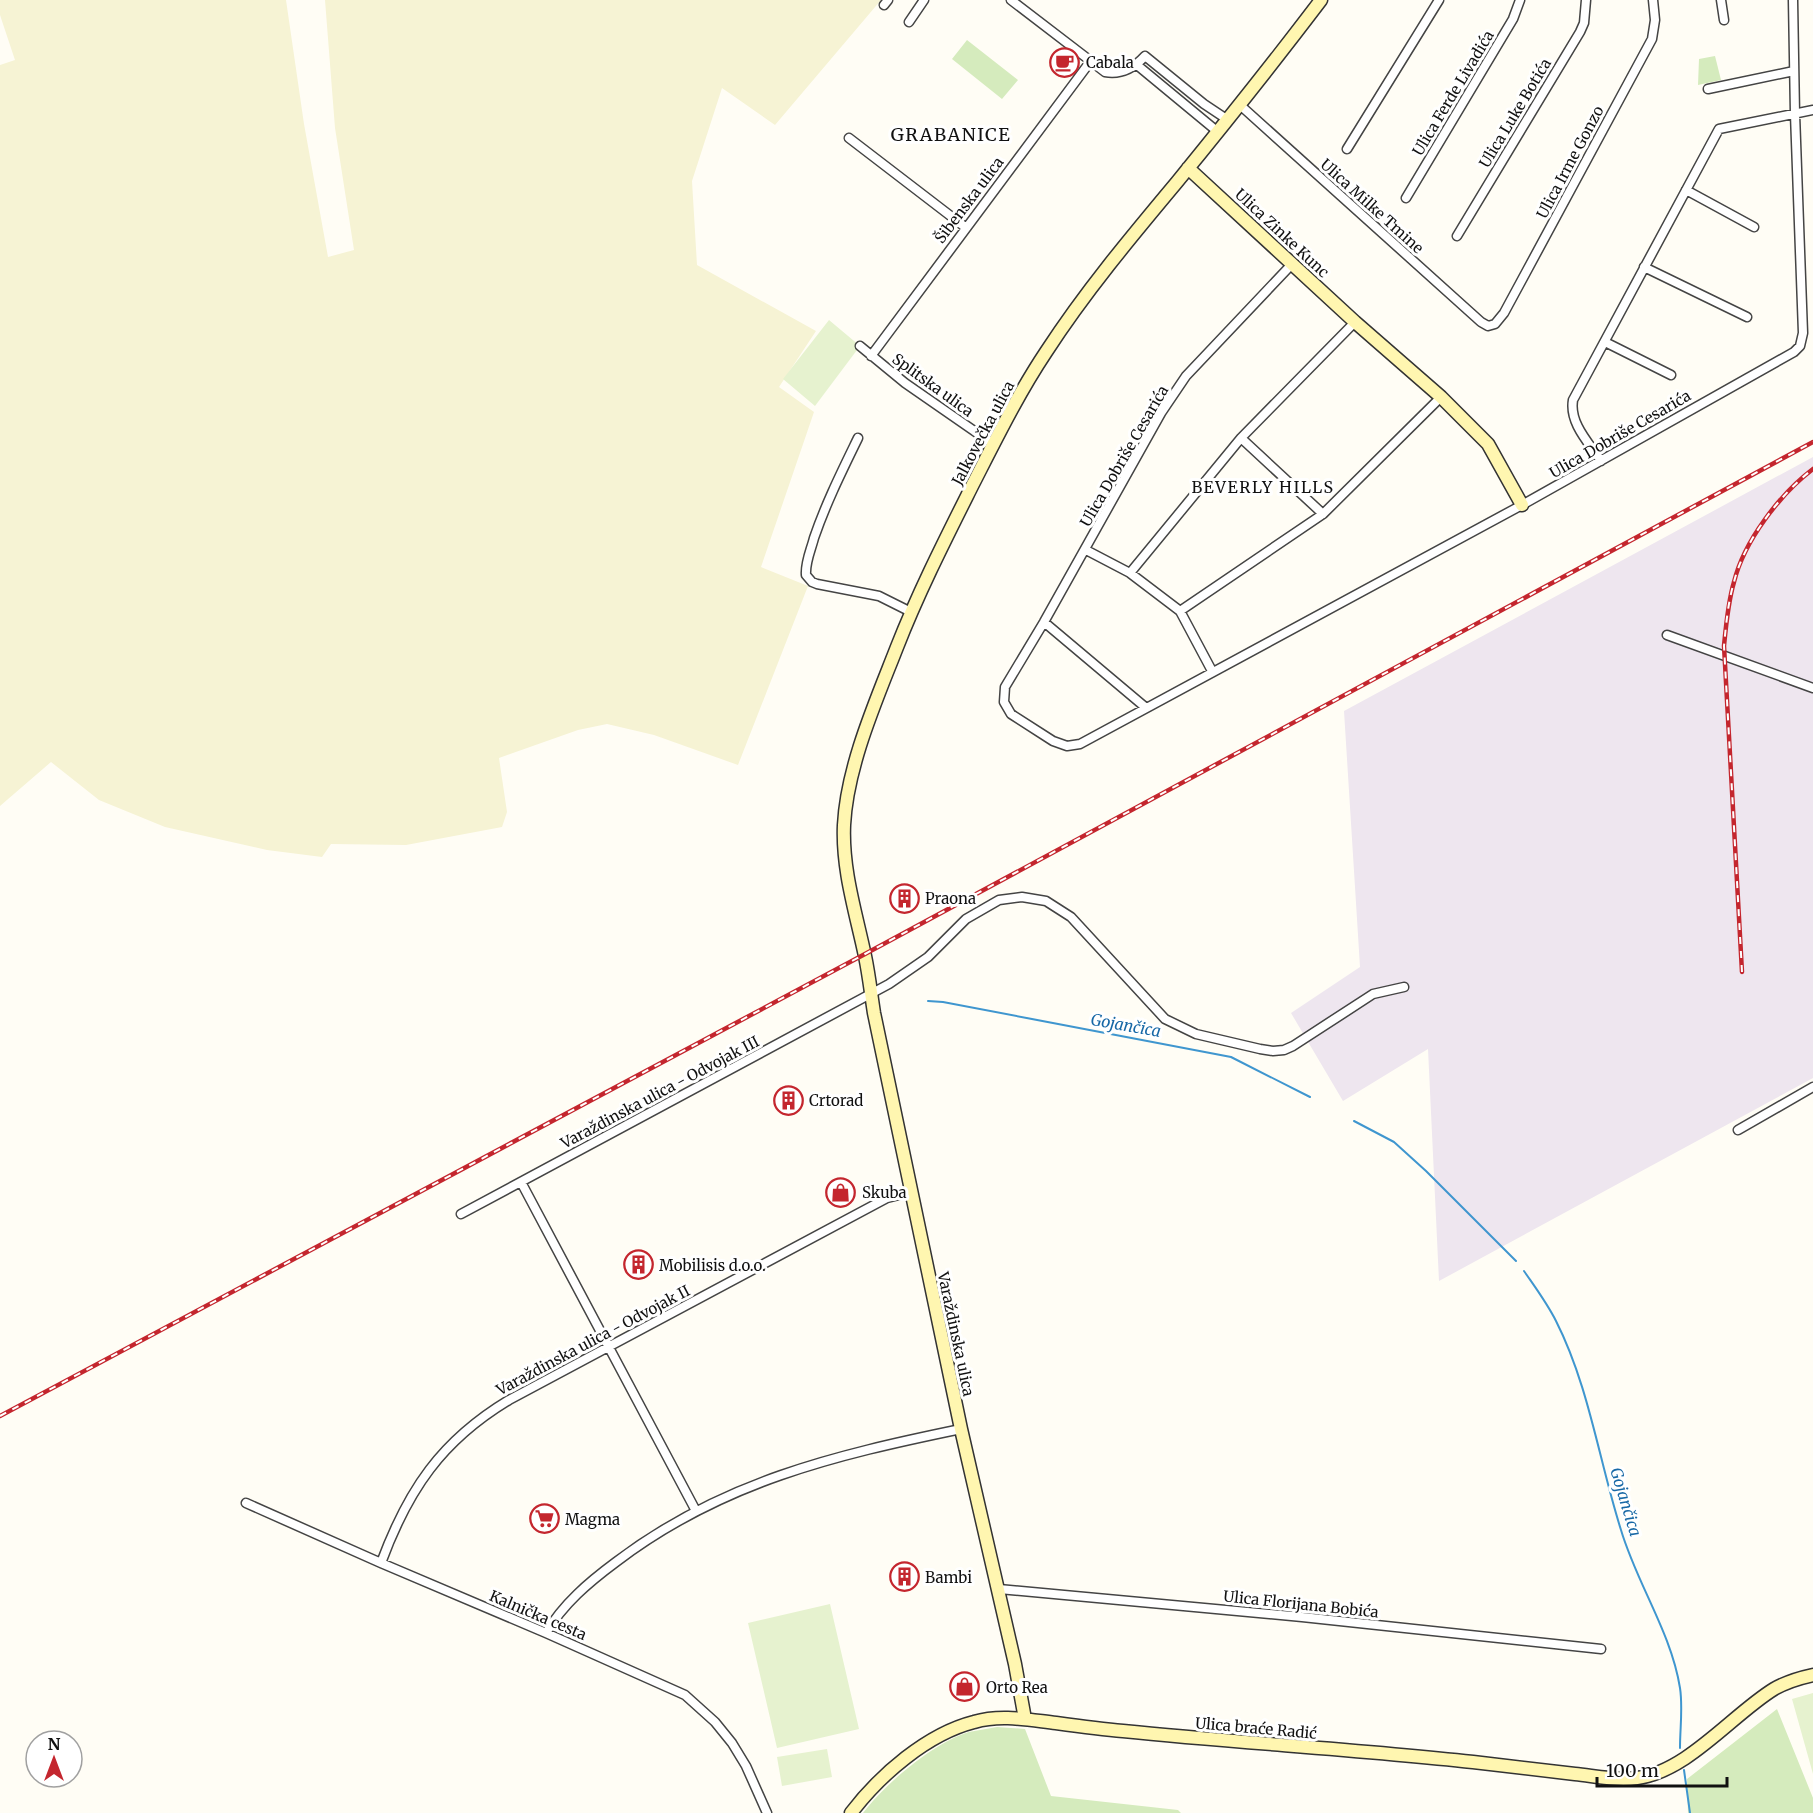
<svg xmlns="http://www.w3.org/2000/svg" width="1813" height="1813" font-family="Merriweather,serif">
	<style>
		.industrial { fill: #eee6ef }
		.farmland { fill: #f6f3d4 }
		.green { fill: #d5ebbd }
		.pitch { fill: #e6f2cf }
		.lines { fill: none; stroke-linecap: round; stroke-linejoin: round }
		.stream { stroke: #3f96cf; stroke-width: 2 }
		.street-casing { stroke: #444; stroke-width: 11 }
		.secondary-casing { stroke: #333; stroke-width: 15 }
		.street { stroke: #fff; stroke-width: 8 }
		.secondary { stroke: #fff6b0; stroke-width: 12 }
		.rail-casing { stroke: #c4262e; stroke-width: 4.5 }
		.rail { stroke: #fff; stroke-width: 2; stroke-dasharray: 7; stroke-linecap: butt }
		.labels { text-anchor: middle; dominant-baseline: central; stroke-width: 6; stroke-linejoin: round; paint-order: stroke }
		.poi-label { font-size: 15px; fill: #111; stroke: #fff; text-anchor: start }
		.street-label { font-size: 15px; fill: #111; stroke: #fff }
		.neighbourhood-label { font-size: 16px; letter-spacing: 1.5px; fill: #111; stroke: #fff }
		.water-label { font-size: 16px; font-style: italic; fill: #1768a6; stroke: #fff }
		.quarter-label { font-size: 18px; letter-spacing: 1.5px; fill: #111; stroke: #fff }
	</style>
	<rect width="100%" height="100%" fill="#fffdf5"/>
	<!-- industrial -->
	<path class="industrial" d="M1813,457V1078L1439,1281L1428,1049L1343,1101L1291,1013L1360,967L1344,711Z"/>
	<!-- farmland -->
	<path class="farmland" d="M0,0H286L304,124L328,257L354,250L335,128L325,0H881L775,125L722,88L692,181L697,265L816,331L779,387L814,412L761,567L808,586L738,765L654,735L607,724L578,730L499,758L507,812L502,827L406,845L331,844L322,857L267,850L165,827L99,800L51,762L0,806V65L15,60L0,15Z"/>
	<!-- green -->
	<path class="green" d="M967,40L1018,80L1002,99L952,59Z
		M1715,56L1721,80L1698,85L1699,59Z
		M1777,1709L1813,1798V1813H1688L1687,1779Z
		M997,1727L1025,1729L1051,1796L1178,1810L1181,1813H863C885,1784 933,1743 969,1732C978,1730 988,1729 997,1727Z"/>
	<!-- pitch -->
	<path class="pitch" d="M829,320L860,346L815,406L783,379Z
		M830,1604L859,1729L777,1748L748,1623Z
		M1813,1693V1774L1792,1699Z
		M827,1749L832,1777L782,1786L777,1757Z"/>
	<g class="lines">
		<!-- stream -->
		<path class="stream" d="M928,1001L943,1002L1231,1057L1310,1097
			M1354,1121L1394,1142L1426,1171L1516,1261
			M1524,1271C1535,1287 1547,1303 1556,1321C1589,1386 1599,1461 1621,1530C1637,1584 1671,1632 1680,1688C1683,1707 1680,1728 1680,1748
			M1684,1770L1690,1813"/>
		<defs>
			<path id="street" d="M1011,0L1105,72C1122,75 1134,68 1145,56L1204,104L1228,120
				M1721,0L1724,20
				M884,5L888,0
				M909,22L924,0
				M1137,65L1218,132
				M1708,89L1794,71
				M1240,105L1481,322L1488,326L1495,324L1504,313L1652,39L1655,20L1653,0
				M849,138L965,227
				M1347,149L1439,0
				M1686,190L1754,227
				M1406,198L1513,19L1520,0
				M1457,236L1580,32L1584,23L1586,0
				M1293,263L1186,376L1161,413L1044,622L1005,687L1004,702L1011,714L1053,741L1067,746L1080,744L1522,505L1794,352L1800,346L1803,333L1795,114L1793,0
				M1644,267L1747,317
				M1605,342L1671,375
				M860,346L905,383L993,444
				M871,356L1090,62
				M858,438C842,471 826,503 814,538C811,550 805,562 806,575L812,582L817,584L879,596L911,612
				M1241,438L1323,514
				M1601,461C1589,443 1569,423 1573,400L1719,129L1813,110
				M1086,550L1130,573L1180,611L1212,671
				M1130,573L1241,438L1355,322
				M1180,611L1323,514L1441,397
				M1044,622L1145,707
				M1667,635L1813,688
				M1738,1130L1813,1087
				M521,1182L696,1511
				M461,1214L889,984L928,957L966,919L999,900L1022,897L1046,901L1071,917L1165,1019L1196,1034L1260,1049L1273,1051L1284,1050L1293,1046L1373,994L1404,987
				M246,1503L381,1563L546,1633L685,1695L715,1722L732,1743L746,1766L767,1813
				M381,1563C408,1490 441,1441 509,1400L887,1198L911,1192
				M999,1589L1302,1617L1601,1649
				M546,1633C563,1604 589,1582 616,1562C721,1482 835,1455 961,1429"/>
			<path id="secondary" d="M1188,168L1355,322L1441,397L1488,444L1522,505
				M1025,1719L1015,1664L961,1429L874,1013C871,994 869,975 865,956C856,913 842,870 844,825C847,766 876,701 897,647C919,591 946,538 973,484C996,439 1018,394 1046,352C1085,292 1131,237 1177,182C1226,122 1274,62 1321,0
				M851,1813C880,1775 927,1734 974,1722C1001,1714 1029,1720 1056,1723C1078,1726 1100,1729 1123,1731C1239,1743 1356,1749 1473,1762C1507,1766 1541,1770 1575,1774C1595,1776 1617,1781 1637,1778C1687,1772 1733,1714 1774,1689C1786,1682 1799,1678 1813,1675"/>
		</defs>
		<!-- street casing -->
		<use href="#street" class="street-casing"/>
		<!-- secondary casing -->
		<use href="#secondary" class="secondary-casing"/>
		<!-- street -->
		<use href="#street" class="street"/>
		<!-- secondary -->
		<use href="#secondary" class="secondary"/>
		<defs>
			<path id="rail" d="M1742,972L1724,646C1726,625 1728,602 1734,582C1744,541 1780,494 1813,469
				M0,1416L865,954L1813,442"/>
		</defs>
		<!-- rail casing -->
		<use href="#rail" class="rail-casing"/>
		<!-- rail -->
		<use href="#rail" class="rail"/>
	</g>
	<!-- icons -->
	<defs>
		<symbol id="cafe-ring" viewBox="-11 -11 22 22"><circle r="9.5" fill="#fff" stroke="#c4262e" stroke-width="1.5"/><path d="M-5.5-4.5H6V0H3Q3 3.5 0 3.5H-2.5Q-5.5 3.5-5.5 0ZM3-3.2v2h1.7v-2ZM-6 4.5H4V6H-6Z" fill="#c4262e"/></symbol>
		<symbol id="building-ring" viewBox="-11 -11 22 22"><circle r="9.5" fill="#fff" stroke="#c4262e" stroke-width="1.5"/><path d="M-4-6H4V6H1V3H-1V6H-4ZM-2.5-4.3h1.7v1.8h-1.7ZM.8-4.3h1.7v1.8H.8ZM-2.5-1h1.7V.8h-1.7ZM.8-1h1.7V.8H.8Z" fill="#c4262e"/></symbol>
		<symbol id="shop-ring" viewBox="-11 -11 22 22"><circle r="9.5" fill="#fff" stroke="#c4262e" stroke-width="1.5"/><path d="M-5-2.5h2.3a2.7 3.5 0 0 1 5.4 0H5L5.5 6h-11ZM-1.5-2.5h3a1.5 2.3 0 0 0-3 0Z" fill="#c4262e"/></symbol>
		<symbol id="supermarket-ring" viewBox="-11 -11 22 22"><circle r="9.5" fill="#fff" stroke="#c4262e" stroke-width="1.5"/><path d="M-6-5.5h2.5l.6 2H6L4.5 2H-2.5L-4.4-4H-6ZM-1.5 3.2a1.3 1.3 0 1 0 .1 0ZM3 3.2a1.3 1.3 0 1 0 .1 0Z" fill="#c4262e"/></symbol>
	</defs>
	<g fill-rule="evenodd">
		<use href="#cafe-ring" x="1048" y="46" width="33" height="33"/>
		<use href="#building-ring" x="888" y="882" width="33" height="33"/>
		<use href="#building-ring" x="772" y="1084" width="33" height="33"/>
		<use href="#shop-ring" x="824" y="1176" width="33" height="33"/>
		<use href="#building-ring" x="622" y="1248" width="33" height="33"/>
		<use href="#supermarket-ring" x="528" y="1502" width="33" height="33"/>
		<use href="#building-ring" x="888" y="1560" width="33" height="33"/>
		<use href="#shop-ring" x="948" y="1670" width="33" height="33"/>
	</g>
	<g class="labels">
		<!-- poi labels -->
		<g class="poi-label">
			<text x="1086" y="62">Cabala</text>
			<text x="925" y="898">Praona</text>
			<text x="809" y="1100">Crtorad</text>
			<text x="862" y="1192">Skuba</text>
			<text x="659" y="1265">Mobilisis d.o.o.</text>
			<text x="565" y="1519">Magma</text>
			<text x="925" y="1577">Bambi</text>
			<text x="986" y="1687">Orto Rea</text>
		</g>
		<!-- street labels -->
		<g class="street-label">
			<text transform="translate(1453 93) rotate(-59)">Ulica Ferde Livadića</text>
			<text transform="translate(1515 113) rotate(-59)">Ulica Luke Botića</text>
			<text transform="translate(1570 162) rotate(-62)">Ulica Irme Gonzo</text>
			<text transform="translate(969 200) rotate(-53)">Šibenska ulica</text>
			<text transform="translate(1372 206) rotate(42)">Ulica Milke Tmine</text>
			<text transform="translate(1282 233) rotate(43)">Ulica Zinke Kunc</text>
			<text transform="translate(933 385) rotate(36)">Splitska ulica</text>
			<text transform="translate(983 433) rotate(-62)">Jalkovečka ulica</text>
			<text transform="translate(1620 434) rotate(-30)">Ulica Dobriše Cesarića</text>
			<text transform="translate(1124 456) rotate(-60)">Ulica Dobriše Cesarića</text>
			<text transform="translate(660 1092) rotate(-28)">Varaždinska ulica - Odvojak III</text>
			<text transform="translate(956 1334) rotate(78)">Varaždinska ulica</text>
			<text transform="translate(593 1340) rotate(-28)">Varaždinska ulica - Odvojak II</text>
			<text transform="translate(1301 1604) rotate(6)">Ulica Florijana Bobića</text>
			<text transform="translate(538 1615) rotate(23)">Kalnička cesta</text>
			<text transform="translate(1256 1728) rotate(5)">Ulica braće Radić</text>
		</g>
		<!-- neighbourhood labels -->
		<g class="neighbourhood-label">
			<text x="1263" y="487">BEVERLY HILLS</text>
		</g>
		<!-- water labels -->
		<g class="water-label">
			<text transform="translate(1126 1025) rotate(10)">Gojančica</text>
			<text transform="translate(1626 1502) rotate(73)">Gojančica</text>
		</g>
		<!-- quarter labels -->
		<g class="quarter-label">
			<text x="951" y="134">GRABANICE</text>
		</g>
	</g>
	<!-- north arrow -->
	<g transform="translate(54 1759)"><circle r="28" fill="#ffffff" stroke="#a0a0a0" stroke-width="1.5"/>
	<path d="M0-4.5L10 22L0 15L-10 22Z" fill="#c4262e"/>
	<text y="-9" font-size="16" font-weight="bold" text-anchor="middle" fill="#111111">N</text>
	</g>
	<!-- scale -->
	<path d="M1597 1777v9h130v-9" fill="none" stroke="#111111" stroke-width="3"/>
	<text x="1606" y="1777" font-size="18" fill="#111111" stroke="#ffffff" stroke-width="4.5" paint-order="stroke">100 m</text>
</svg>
